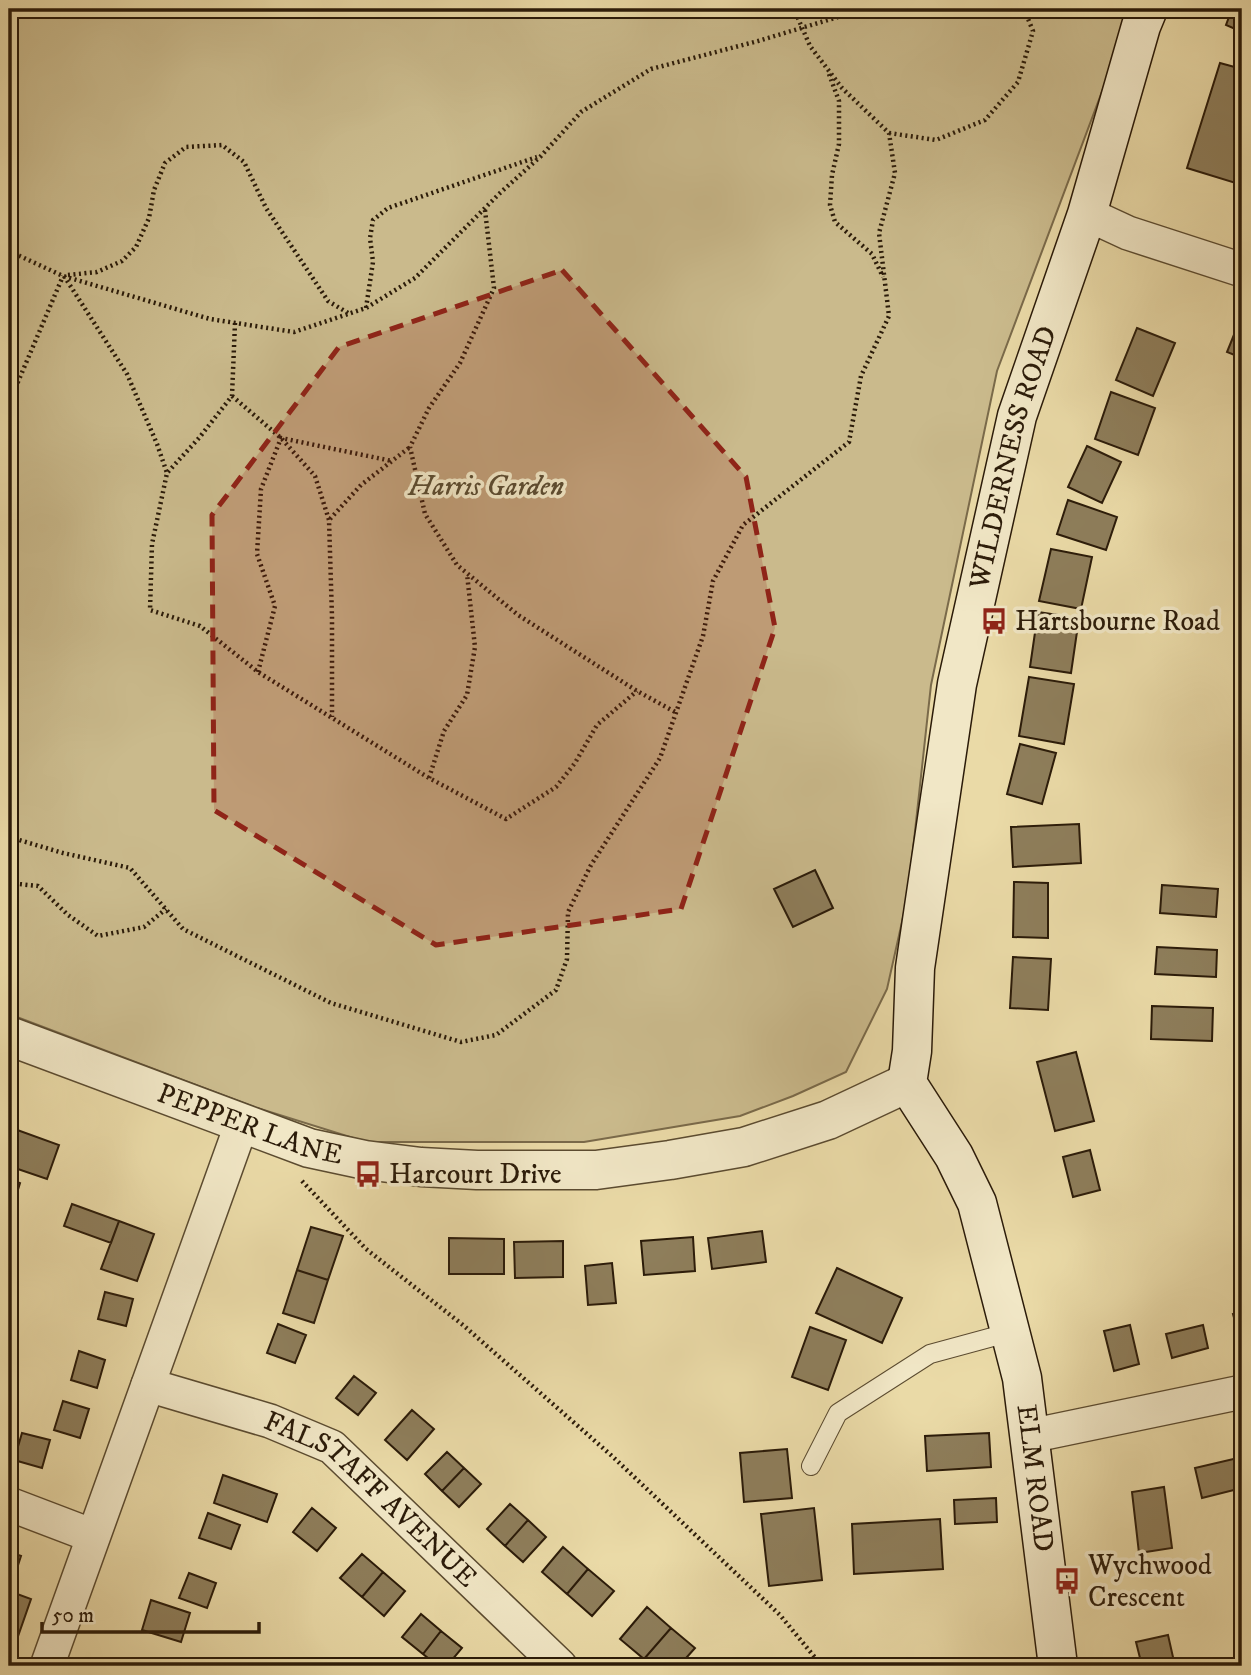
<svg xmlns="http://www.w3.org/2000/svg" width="1251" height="1675" font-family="'IM FELL DW Pica',serif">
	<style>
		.green { fill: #caba8c; stroke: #7a6a4a; stroke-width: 2 }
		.building { fill: #8e7e5b; stroke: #2b1b09; stroke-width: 2 }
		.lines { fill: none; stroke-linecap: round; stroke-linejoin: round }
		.service-casing { stroke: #5b4b30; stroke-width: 20 }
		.minor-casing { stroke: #5b4b30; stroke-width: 36 }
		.tertiary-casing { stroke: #5b4b30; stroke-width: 41 }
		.secondary-casing { stroke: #2b1b09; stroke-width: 41 }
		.path { stroke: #2b1b09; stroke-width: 4.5; stroke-dasharray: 2 3.5; stroke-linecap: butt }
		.service { stroke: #f1e7c6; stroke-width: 18 }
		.minor { stroke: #f1e7c6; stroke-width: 33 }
		.tertiary { stroke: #f1e7c6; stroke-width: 38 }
		.secondary { stroke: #f1e7c6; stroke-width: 38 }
		.marked { fill: #8f2418; fill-opacity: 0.2; stroke: #8f2418; stroke-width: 5; stroke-dasharray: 14 9; stroke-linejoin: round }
		.labels { text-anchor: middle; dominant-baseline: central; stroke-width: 7; stroke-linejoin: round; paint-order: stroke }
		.street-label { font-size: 28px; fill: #2b1b09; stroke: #f1e7c6 }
		.park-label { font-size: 28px; font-style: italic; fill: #5b4b30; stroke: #f1e7c6 }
		.poi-label { font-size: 28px; fill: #2b1b09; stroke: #f1e7c6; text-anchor: start }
	</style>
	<rect width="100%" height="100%" fill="#eadaa7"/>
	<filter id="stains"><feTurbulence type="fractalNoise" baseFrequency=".00286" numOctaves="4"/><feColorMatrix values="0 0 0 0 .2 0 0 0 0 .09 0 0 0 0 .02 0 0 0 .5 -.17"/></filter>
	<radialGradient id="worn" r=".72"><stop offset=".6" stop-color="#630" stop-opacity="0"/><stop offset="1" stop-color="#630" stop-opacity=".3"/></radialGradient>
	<!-- green -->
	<path class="green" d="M9,9H1133L997,371L931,685L908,895L887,989L846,1072L793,1096L740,1116L584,1142H366L254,1107L9,1014Z"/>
	<!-- building -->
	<path class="building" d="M1232,9H1242V32L1226,25Z
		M1220,63L1242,69V185L1187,168Z
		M1242,315V358L1227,352Z
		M1137,328L1175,343L1153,396L1116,380Z
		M1111,392L1155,408L1138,455L1095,439Z
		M1087,446L1121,462L1102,503L1068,487Z
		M1068,500L1117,517L1106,550L1057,534Z
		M1051,549L1092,557L1081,609L1039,601Z
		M1038,612L1079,618L1071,673L1030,667Z
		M1029,677L1074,684L1064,744L1019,736Z
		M1020,744L1056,753L1042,804L1007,794Z
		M1079,824L1081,863L1013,867L1011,827Z
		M815,870L833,908L793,927L774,889Z
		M1014,882L1048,883V938L1013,937Z
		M1162,885L1218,889L1216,917L1160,913Z
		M1157,947L1217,950L1216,977L1155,974Z
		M1013,957L1051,959L1048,1010L1010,1008Z
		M1152,1006L1213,1008L1212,1041L1151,1039Z
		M1076,1052L1094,1121L1055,1131L1037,1062Z
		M9,1127L59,1145L47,1179L9,1166Z
		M1090,1150L1100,1190L1073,1197L1063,1157Z
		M9,1179L20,1183L9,1219Z
		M72,1204L119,1221L111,1243L64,1226Z
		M119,1221L154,1234L137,1281L101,1269Z
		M311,1227L343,1236L328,1280L297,1270Z
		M762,1231L766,1262L712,1269L708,1238Z
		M693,1237L695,1271L644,1275L641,1241Z
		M449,1238L504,1239V1274H449Z
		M563,1241V1277L515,1278L514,1242Z
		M612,1263L616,1303L588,1305L585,1266Z
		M837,1268L902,1298L882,1343L816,1313Z
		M297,1270L328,1280L314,1323L283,1313Z
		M105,1292L133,1299L126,1326L98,1319Z
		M1242,1312V1340H1240L1233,1314Z
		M278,1324L306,1335L295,1363L267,1353Z
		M1130,1325L1139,1364L1114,1371L1104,1331Z
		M1203,1325L1208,1348L1172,1358L1166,1334Z
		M810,1327L846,1340L828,1390L792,1377Z
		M79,1351L105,1360L97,1388L71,1380Z
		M354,1376L376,1393L358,1415L336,1398Z
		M63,1401L89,1409L80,1438L54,1430Z
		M412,1410L434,1429L407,1460L385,1440Z
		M22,1433L50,1440L42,1468L14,1460Z
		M989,1433L991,1467L927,1471L925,1436Z
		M787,1449L792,1498L744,1502L740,1453Z
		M447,1452L464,1468L442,1491L425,1474Z
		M1242,1457V1488L1202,1498L1195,1468Z
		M464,1468L481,1484L459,1507L442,1491Z
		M223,1475L277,1494L267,1522L214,1503Z
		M1164,1487L1172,1548L1139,1553L1132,1492Z
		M996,1498L997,1522L955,1524L954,1500Z
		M510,1504L528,1520L505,1546L487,1529Z
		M312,1508L336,1528L317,1551L293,1532Z
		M814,1508L822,1580L769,1586L761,1514Z
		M208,1513L240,1525L231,1549L199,1538Z
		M940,1519L943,1569L854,1574L852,1524Z
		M528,1520L546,1537L523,1562L505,1546Z
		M563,1547L588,1569L567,1594L542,1572Z
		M9,1552L21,1556L12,1584L9,1583Z
		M362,1554L383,1572L362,1597L340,1578Z
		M588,1569L614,1591L592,1616L567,1594Z
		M383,1572L405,1591L384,1616L362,1597Z
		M189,1573L216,1583L207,1608L179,1598Z
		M9,1591L31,1599L16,1642L9,1640Z
		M151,1600L190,1613L181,1642L142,1630Z
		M647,1607L671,1628L644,1659L620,1639Z
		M421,1614L441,1631L423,1654L402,1637Z
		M671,1628L695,1648L679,1666H652L644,1659Z
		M441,1631L462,1648L447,1666H438L423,1654Z
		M1168,1635L1175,1666H1142L1136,1642Z
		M9,1640L16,1642L9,1664Z"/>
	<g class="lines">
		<defs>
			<path id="service" d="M811,1466L838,1413L930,1354L1011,1332"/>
			<g id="minor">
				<path d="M1087,214L1128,233L1242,270"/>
				<path id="s1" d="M148,1385L270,1421L332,1447L560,1666"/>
				<path d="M1030,1436L1242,1392"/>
				<path d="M9,1504L93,1536"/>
				<path d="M47,1666L242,1123"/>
			</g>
			<g id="tertiary">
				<path id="s2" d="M9,1036L309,1148L365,1160L421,1167L477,1170H596L670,1160L744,1147L828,1120L907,1083"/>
			</g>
			<g id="secondary">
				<path id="s3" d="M1058,1666L1022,1378L977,1203L954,1156L907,1083L912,1051L915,968L957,684L1017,416L1087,214L1141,26L1148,9"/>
			</g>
		</defs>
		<!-- service casing -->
		<use href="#service" class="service-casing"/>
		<!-- minor casing -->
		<use href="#minor" class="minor-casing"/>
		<!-- tertiary casing -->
		<use href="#tertiary" class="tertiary-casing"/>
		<!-- secondary casing -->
		<use href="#secondary" class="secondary-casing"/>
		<!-- path -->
		<path class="path" d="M829,74L839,101V144L832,175L830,205L835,222L872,254L883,277
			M889,133L936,140L985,120L1018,82L1033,31L1024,9
			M485,210L494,288L460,363L429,408L410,447L425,514L457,565L518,615L637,691L677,713
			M9,251L63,276L210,319L294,332L366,308L415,278L500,193L541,156L581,112L651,69L758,41L858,11L894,9
			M68,275L97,272L122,261L136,247L149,218L154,190L165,163L186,147L222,145L244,162L266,208L328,301L348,313
			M64,276L127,374L157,444L167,473
			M366,308L373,262L370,238L373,220L388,208L537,157
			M235,323L232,396L199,438L167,473L152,544L150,610L200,626L258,672L429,778L506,819L556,787L575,763L597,725L637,691
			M232,396L281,438L315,476L329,520L332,617V717
			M9,403L63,276
			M330,519L361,485L410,447
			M258,672L275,606L257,554L261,489L281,438L392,461
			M429,778L444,731L467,695L475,647L467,574
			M9,837L63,853L130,868L183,929L331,1003L461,1042L496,1035L556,990L567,959L568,912L591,865L660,758L703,636L713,581L743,525L849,442L861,376L889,316L879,233L895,173L889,133L842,88L810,46L794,9
			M9,883L38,886L68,915L98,936L144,927L166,909
			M302,1181L366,1249L463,1325L612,1456L780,1615L822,1666"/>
		<!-- service -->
		<use href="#service" class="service"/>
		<!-- minor -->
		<use href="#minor" class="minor"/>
		<!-- tertiary -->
		<use href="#tertiary" class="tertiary"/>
		<!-- secondary -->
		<use href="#secondary" class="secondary"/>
	</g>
	<!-- marked area -->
	<path class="marked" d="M562,270L746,477L775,628L681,909L436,945L214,810L212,515L339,347Z"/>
	<!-- icons -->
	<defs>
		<symbol id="bus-bare" viewBox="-9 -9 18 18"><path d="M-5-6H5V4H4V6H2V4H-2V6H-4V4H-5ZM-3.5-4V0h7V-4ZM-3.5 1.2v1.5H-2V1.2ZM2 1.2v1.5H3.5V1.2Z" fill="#8f2418" stroke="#f1e7c6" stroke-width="2.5" paint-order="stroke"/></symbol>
	</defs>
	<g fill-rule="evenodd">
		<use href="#bus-bare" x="975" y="602" width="38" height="38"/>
		<use href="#bus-bare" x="349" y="1155" width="38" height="38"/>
		<use href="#bus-bare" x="1048" y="1562" width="38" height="38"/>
	</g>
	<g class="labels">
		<!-- street labels -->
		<g class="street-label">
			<text stroke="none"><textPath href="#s3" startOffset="1246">WILDERNESS ROAD</textPath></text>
			<text stroke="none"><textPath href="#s2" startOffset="257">PEPPER LANE</textPath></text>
			<text transform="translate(1035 1478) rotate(83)">ELM ROAD</text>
			<text stroke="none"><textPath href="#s1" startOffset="256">FALSTAFF AVENUE</textPath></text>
		</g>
		<!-- park labels -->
		<g class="park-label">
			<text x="486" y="486">Harris Garden</text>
		</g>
		<!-- poi labels -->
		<g class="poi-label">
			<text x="1015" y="621">Hartsbourne Road</text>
			<text x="389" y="1174">Harcourt Drive</text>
			<text x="1088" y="1565">Wychwood<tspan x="1088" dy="32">Crescent</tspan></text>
		</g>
	</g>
	<!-- margin -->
	<rect width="1251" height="1675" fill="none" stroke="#eadaa7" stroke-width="35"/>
	<rect x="10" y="10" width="1230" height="1654" fill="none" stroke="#2b1b09" stroke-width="3.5"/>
	<rect x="18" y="18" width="1216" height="1640" fill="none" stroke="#2b1b09" stroke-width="2"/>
	<!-- scale -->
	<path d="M42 1622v10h217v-10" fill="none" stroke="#2b1b09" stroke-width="3.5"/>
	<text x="52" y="1622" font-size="21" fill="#2b1b09" stroke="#f1e7c6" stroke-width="5" paint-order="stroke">50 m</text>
	<rect width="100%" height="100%" filter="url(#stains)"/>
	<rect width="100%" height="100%" fill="url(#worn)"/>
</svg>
